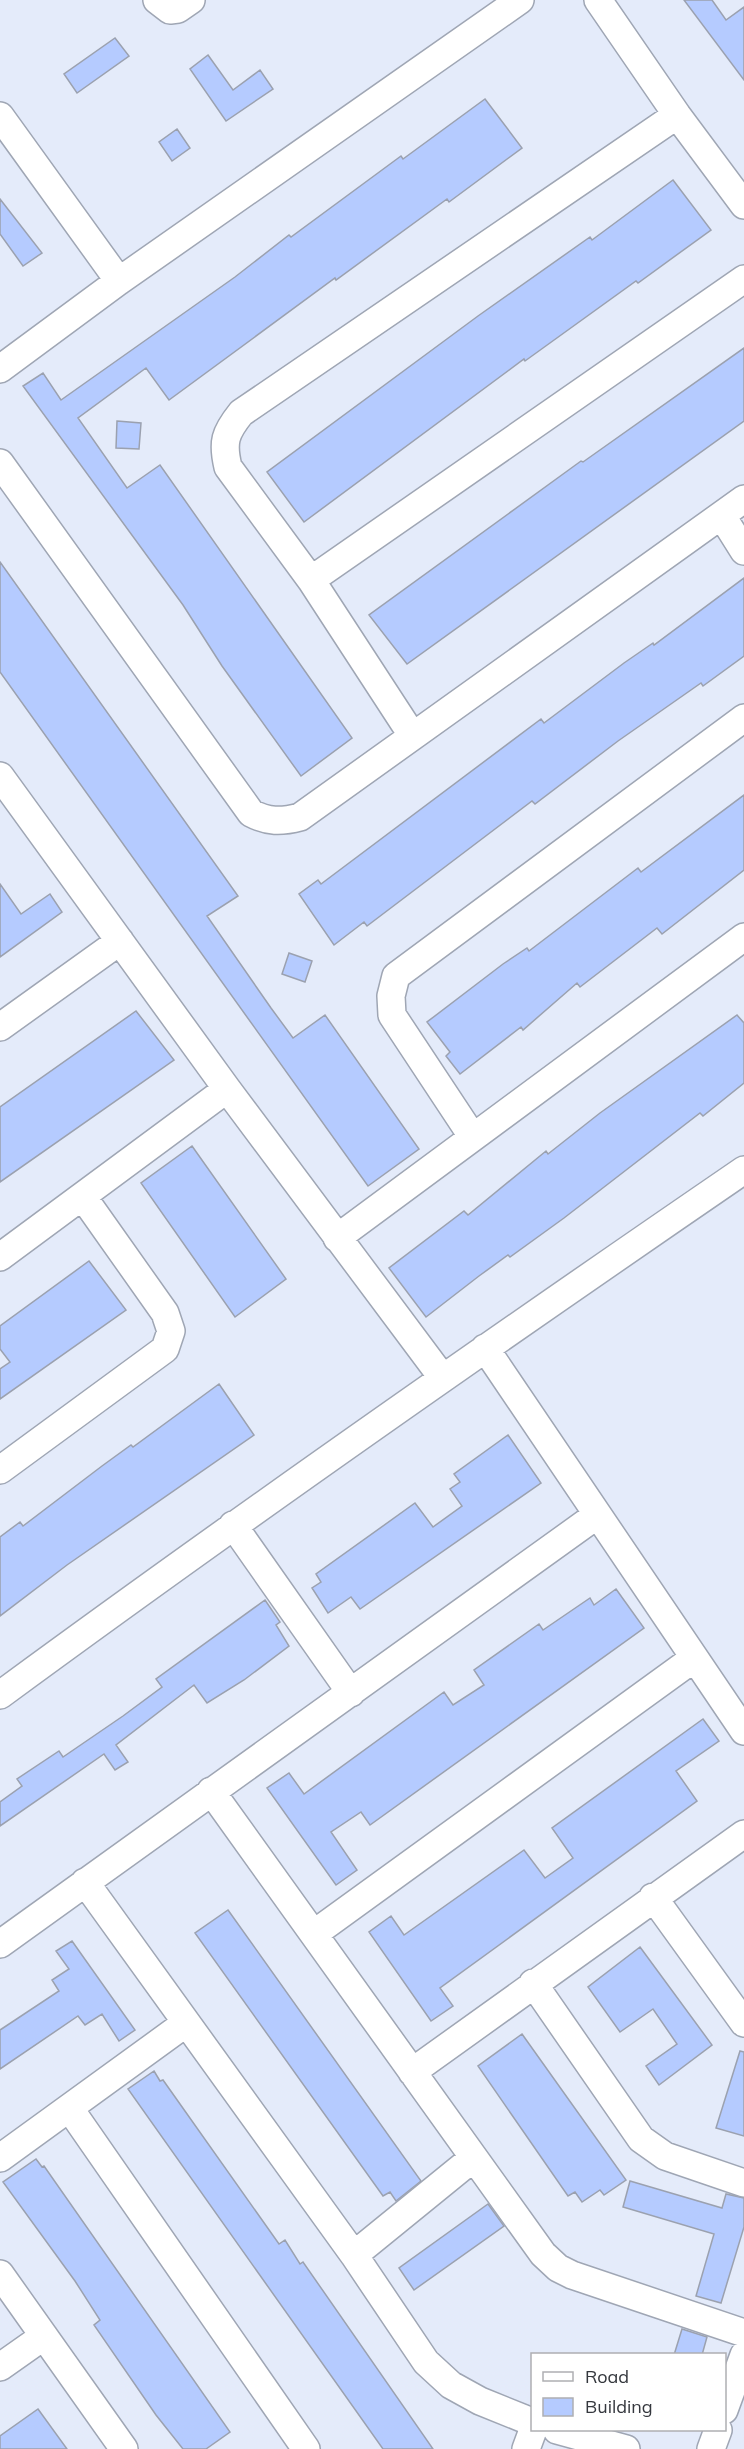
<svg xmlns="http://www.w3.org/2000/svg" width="744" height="2449" font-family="Mulish,sans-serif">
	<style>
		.building { fill: #b5cbff; stroke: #9ba1af; stroke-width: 1.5 }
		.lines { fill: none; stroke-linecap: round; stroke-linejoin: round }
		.minor-casing { stroke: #9fa6b4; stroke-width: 30 }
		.minor { stroke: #fff; stroke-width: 27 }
	</style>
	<rect width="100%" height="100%" fill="#e4ebfa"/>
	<!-- building -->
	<path class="building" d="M684,0H712L726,20L744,7V80Z
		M115,38L129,56L77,93L64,74Z
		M208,55L233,90L260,70L273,89L226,121L190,69Z
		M485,99L522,148L449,202L447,199L336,280L335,278L169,400L146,368L78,418L127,488L160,465L352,738L301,776L222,666L183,605L23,386L43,373L61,400L235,277L289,235L291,237L401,156L403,159Z
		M177,129L190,148L172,161L159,142Z
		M673,180L711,230L638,283L636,281L525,361L524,359L304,522L267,472L478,316L590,237L592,240Z
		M0,199L42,253L23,266L0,234Z
		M744,348V421L407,664L369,615L581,461L583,462Z
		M117,421L141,423L139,449L116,448Z
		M0,562L238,896L207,916L271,1008L293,1038L325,1015L419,1149L368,1186L0,672Z
		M744,578V656L703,686L701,683L618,741L535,804L532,801L367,926L364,922L334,945L299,894L318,880L321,884L541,719L544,723L624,663L653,643L654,645Z
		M744,795V870L662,934L657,928L580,987L577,983L523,1030L521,1027L460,1074L446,1056L450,1052L427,1022L503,964L527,948L529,951L638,868L641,872Z
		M0,884L21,914L50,894L62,912L0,957Z
		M289,953L312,961L305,982L282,974Z
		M136,1011L174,1060L0,1182V1107Z
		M737,1015L744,1023V1083L703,1116L700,1113L564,1218L510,1257L508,1255L479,1276L426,1317L389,1268L464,1211L468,1215L546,1151L548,1154L600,1113Z
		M192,1146L286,1279L235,1317L141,1183Z
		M89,1261L126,1310L0,1399V1369L10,1362L0,1349V1326Z
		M219,1384L254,1435L67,1565L0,1616V1537L20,1522L23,1526L102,1466L131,1445L133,1447Z
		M508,1435L541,1483L360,1609L351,1597L328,1613L312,1588L321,1582L316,1574L415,1503L433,1527L462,1506L450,1489L460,1482L454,1474Z
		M616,1589L644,1628L370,1825L361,1812L331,1832L357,1870L336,1885L267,1788L289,1773L304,1794L444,1692L453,1705L484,1685L474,1670L539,1624L543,1630L590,1598L594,1605Z
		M265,1600L280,1622L276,1625L289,1646L244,1680L207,1703L194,1685L116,1745L128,1762L115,1770L104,1754L0,1826V1802L22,1786L17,1779L59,1751L63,1757L123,1716L162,1687L156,1679Z
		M703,1719L719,1741L676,1771L697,1801L440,1988L453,2006L431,2021L369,1932L391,1916L404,1935L524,1850L545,1878L573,1858L552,1828Z
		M228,1910L421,2181L396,2201L390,2192L383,2196L195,1933Z
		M72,1941L135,2030L119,2041L102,2014L85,2025L78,2016L0,2069V2030L59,1991L52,1980L69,1969L56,1951Z
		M640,1947L712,2045L659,2085L646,2066L677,2044L653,2009L620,2032L588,1987Z
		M522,2034L626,2180L604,2195L600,2190L582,2202L575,2192L568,2196L478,2066Z
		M740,2051L744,2052V2136L716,2128Z
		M154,2071L160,2081L163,2080L279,2244L285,2240L300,2264L303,2262L433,2449H383L128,2089Z
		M36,2159L42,2167L44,2166L230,2432L206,2449H183L156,2415L94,2325L100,2320L75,2281L3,2182Z
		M630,2181L722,2208L726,2194L744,2198V2227L721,2303L696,2296L714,2234L623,2207Z
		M488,2204L504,2226L414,2290L399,2268Z
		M682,2329L707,2337L702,2355H674Z
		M38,2409L67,2449H0V2436Z"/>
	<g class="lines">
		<defs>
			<path id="minor" d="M157,0L170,10L178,9L191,0
				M598,0L677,115L744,205
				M0,116L119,281
				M0,369L119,281L520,0
				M0,463L251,813C268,822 281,822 300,817L744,499
				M722,516L744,551
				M311,580L228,467C222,442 225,433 241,413L677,115
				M412,735L311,580L744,279
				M0,776L227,1089L442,1377
				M0,1027L120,941
				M472,1136L392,1015L391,996L396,976L744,718
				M337,1238L744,937
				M0,1257L227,1089
				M485,1348L744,1731
				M0,1470L165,1349L171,1331L165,1313L83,1197
				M233,1525L351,1693
				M0,1695C245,1515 493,1342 744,1170
				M211,1791L543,2254L558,2268L572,2275L744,2333
				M85,1882L354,2255L426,2362L451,2385L480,2401L532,2422
				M653,1897L744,2023
				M315,1933L693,1659
				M0,1944L597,1515
				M533,1983L641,2139L665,2156L744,2183
				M412,2072L744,1834
				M70,2109L306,2449
				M0,2158L186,2023
				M354,2255L472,2159
				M0,2274L124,2449
				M0,2367L44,2336
				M724,2410L744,2355
				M557,2430L626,2449
				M526,2449L533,2430
				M711,2449L718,2430"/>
		</defs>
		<!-- minor casing -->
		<use href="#minor" class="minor-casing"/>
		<!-- minor -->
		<use href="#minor" class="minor"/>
	</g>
	<!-- legend -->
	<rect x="531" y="2353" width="195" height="78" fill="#ffffff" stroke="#aeafb2" stroke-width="1.5"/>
	<rect x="543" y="2372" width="30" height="9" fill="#ffffff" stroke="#aeafb2" stroke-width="1.5"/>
	<text x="585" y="2383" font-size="18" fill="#35383e">Road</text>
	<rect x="543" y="2398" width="30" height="18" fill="#b5cbff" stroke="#aeafb2" stroke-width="1.5"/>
	<text x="585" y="2413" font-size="18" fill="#35383e">Building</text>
</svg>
